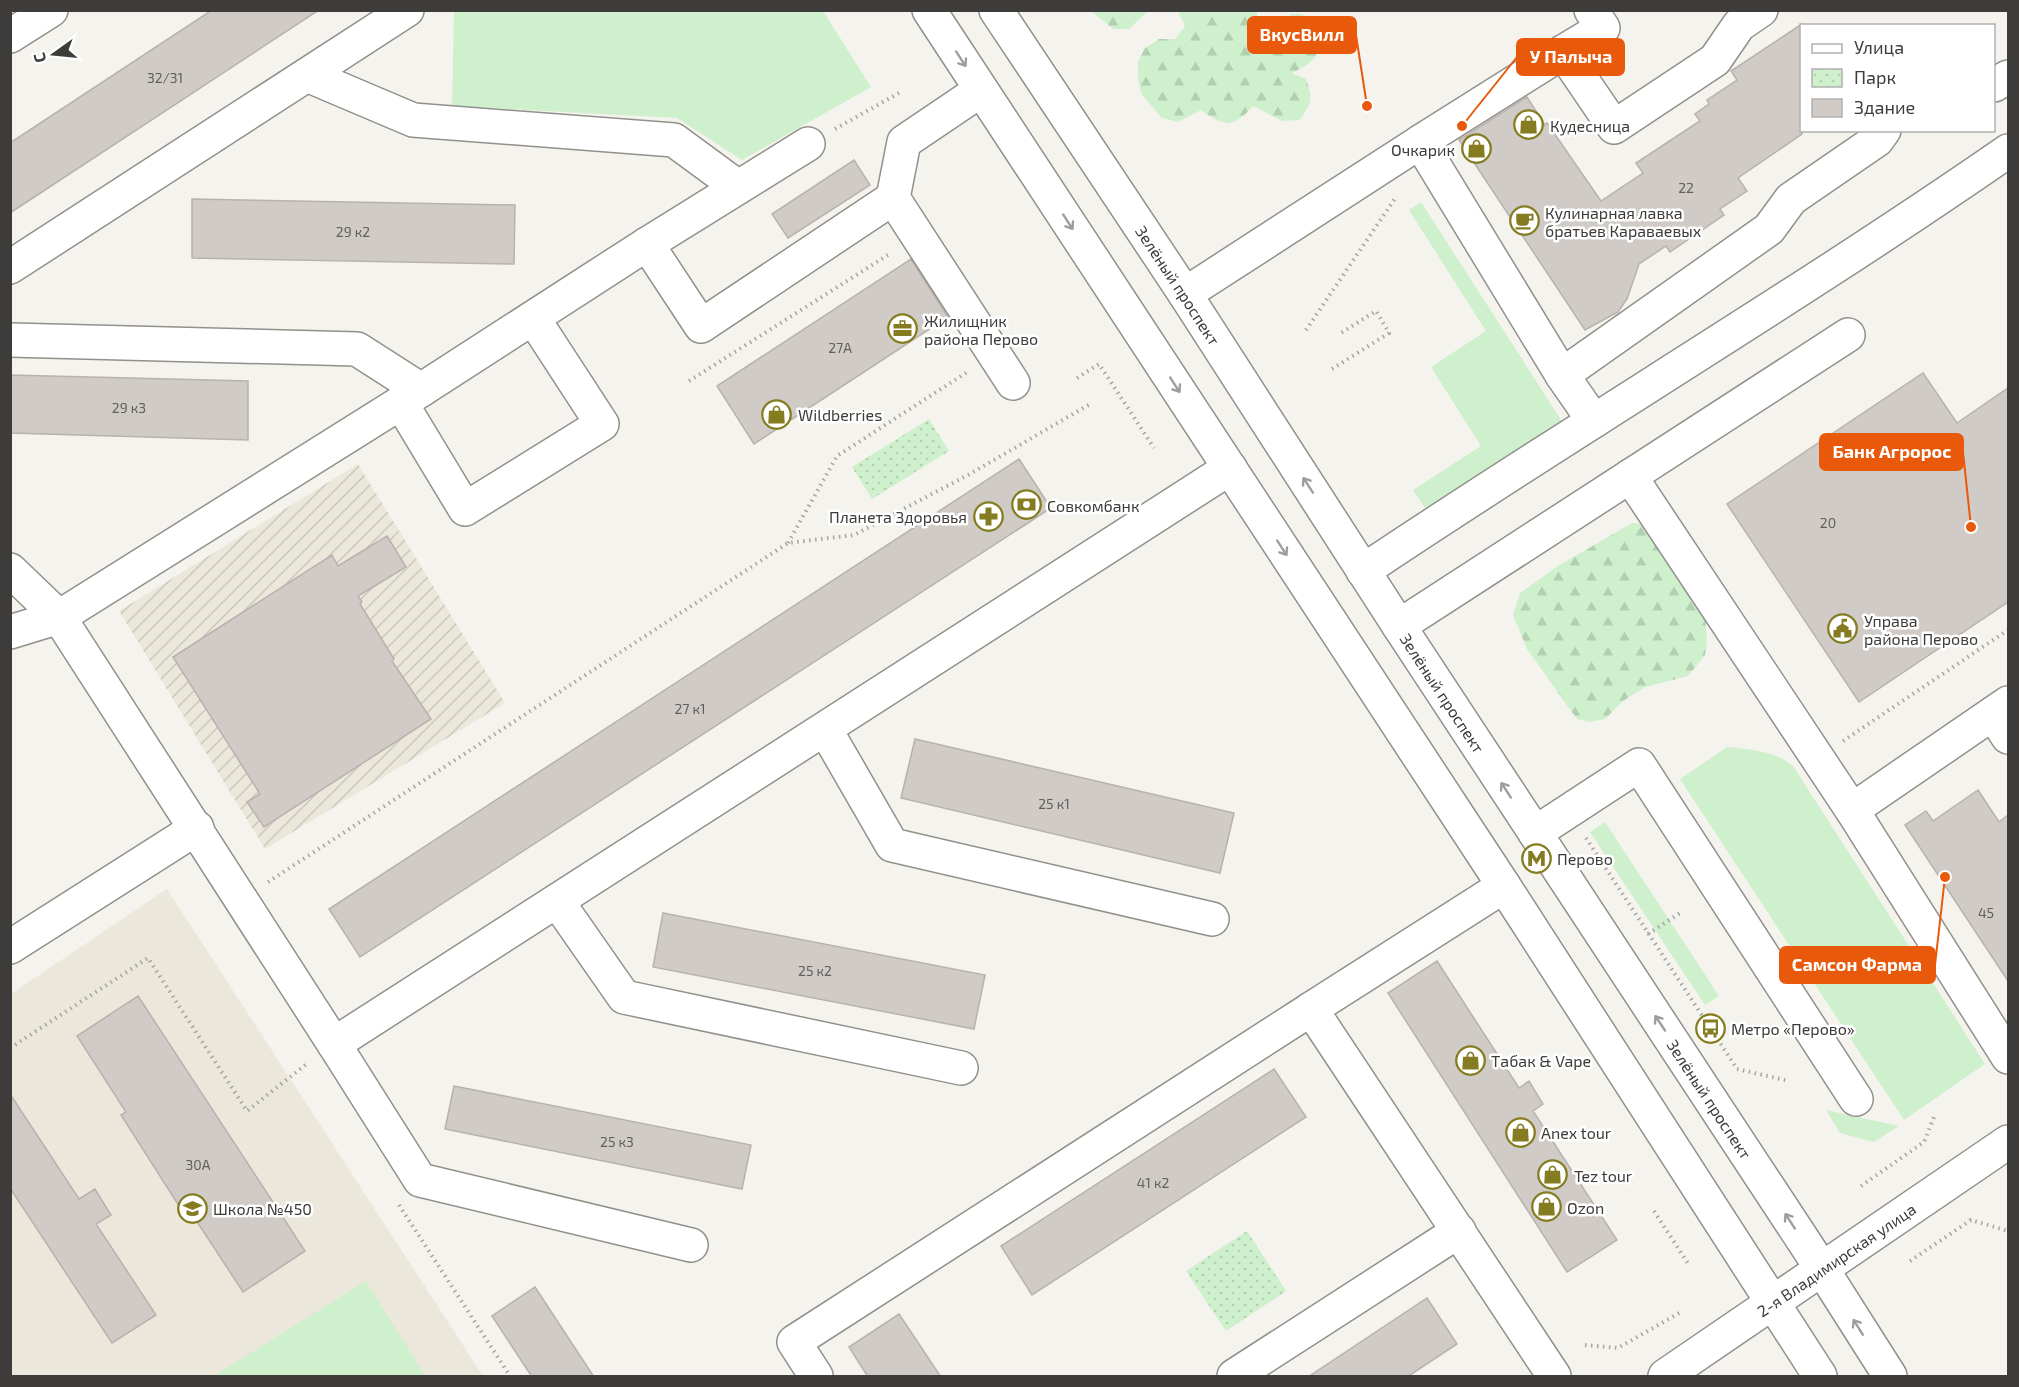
<svg xmlns="http://www.w3.org/2000/svg" width="2019" height="1387" font-family="'Exo 2',sans-serif">
	<style>
		.industrial { fill: url(#industrial-furrows) }
		.built { fill: #ebe7da }
		.grass { fill: #cef0cc }
		.forest { fill: url(#forest-firs) }
		.park { fill: url(#park-dots) }
		.building { fill: #d0cbc6; stroke: #b7b2ae; stroke-width: 1.5 }
		.lines { fill: none; stroke-linecap: round; stroke-linejoin: round }
		.minor-casing { stroke: #92908b; stroke-width: 36 }
		.major-casing { stroke: #92908b; stroke-width: 36 }
		.path { stroke: #a6a5a0; stroke-width: 4; stroke-dasharray: 1.5 4.5; stroke-linecap: butt }
		.minor { stroke: #fff; stroke-width: 33 }
		.major { stroke: #fff; stroke-width: 33 }
		.oneway { stroke: #9e9e9c }
		.labels { text-anchor: middle; dominant-baseline: central; stroke-width: 5; stroke-linejoin: round; paint-order: stroke }
		.number-label { font-size: 14px; fill: #62605d }
		.poi-label { font-size: 16px; fill: #3d3c3a; stroke: #fff; text-anchor: start }
		.street-label { font-size: 16px; fill: #3d3c3a; stroke: #fff }
		.leader { fill: none; stroke: #e8590c; stroke-width: 2 }
		.callout-dot { fill: #e8590c; stroke: #fff; stroke-width: 2 }
		.callout { fill: #e8590c; stroke: #e8590c; stroke-width: 2 }
		.callout-label { font-size: 18px; text-anchor: middle; font-weight: bold; fill: #fff }
	</style>
	<defs>
		<pattern id="industrial-furrows" width="10" height="10" patternUnits="userSpaceOnUse" patternTransform="scale(1.5)"><rect width="10" height="10" fill="#ebe7da"/><path d="M-1 1l2-2M0 10L10 0M9 11l2-2" fill="none" stroke="#cac7bc"/></pattern>
		<pattern id="forest-firs" width="22" height="20" patternUnits="userSpaceOnUse" patternTransform="scale(1.5)"><rect width="22" height="20" fill="#cef0cc"/><path d="M5 1l3.5 6h-7zM16 11l3.5 6h-7z" fill="#b2cfb0"/></pattern>
		<pattern id="park-dots" width="8" height="8" patternUnits="userSpaceOnUse" patternTransform="scale(1.5)"><rect width="8" height="8" fill="#cef0cc"/><path d="M2 2h.1M6 6h.1" fill="none" stroke="#b2cfb0" stroke-width="1.8" stroke-linecap="round"/></pattern>
	</defs>
	<rect width="100%" height="100%" fill="#f5f3ed"/>
	<!-- industrial -->
	<path class="industrial" d="M358,464L505,703L265,849L119,611Z"/>
	<!-- built -->
	<path class="built" d="M167,889L483,1376H11V994Z"/>
	<!-- grass -->
	<path class="grass" d="M454,11H823L871,87L742,160L677,118L452,106Z
		M1421,202L1565,426L1429,514L1413,490L1481,446L1431,367L1486,331L1409,210Z
		M1727,747C1751,750 1774,750 1793,766L1985,1064L1904,1120L1680,779Z
		M1605,822L1719,996L1705,1005L1590,832Z
		M1826,1110L1899,1126L1874,1142L1840,1133Z
		M366,1281L425,1376H214Z"/>
	<!-- forest -->
	<path class="forest" d="M1091,11H1148L1129,29H1113Z
		M1178,11H1257V22L1267,33L1292,14C1296,14 1303,14 1306,16C1320,23 1323,44 1316,56C1311,64 1300,69 1292,73L1306,79C1313,99 1312,104 1299,120L1282,121L1253,106C1234,128 1224,127 1201,110L1178,122L1162,118L1142,95L1138,79V62L1145,48L1159,39H1175L1185,26Z
		M1632,523L1643,524L1705,615L1707,640L1705,655L1688,676L1645,687L1623,701L1605,719L1589,722L1577,719L1527,649L1513,615L1520,593L1558,566Z"/>
	<!-- park -->
	<path class="park" d="M929,419L949,451L872,499L852,467Z
		M1247,1231L1286,1291L1226,1331L1186,1271Z"/>
	<!-- building -->
	<path class="building" d="M212,10H319L10,213V143Z
		M1802,24V134L1738,178L1747,191L1720,209L1724,215L1670,252L1666,246L1639,264L1627,299L1618,312L1585,330L1459,140L1527,97L1545,125L1547,123L1601,201L1643,173L1636,163L1700,121L1695,114L1709,104L1707,100L1737,80L1731,71Z
		M854,160L870,185L788,238L772,214Z
		M192,199L515,205L514,264L192,258Z
		M911,259L948,317L754,444L717,386Z
		M1923,373L1957,423L2008,388V602L1859,702L1727,504Z
		M10,375L248,381V440L10,433Z
		M1019,459L1051,508L360,957L329,909Z
		M387,536L406,567L358,596L362,602L360,604L394,659L392,661L431,719L264,827L247,802L260,794L173,657L332,555L338,566Z
		M915,739L1234,813L1220,873L901,798Z
		M1978,790L1999,822L2008,815V981L1905,825L1926,811L1933,821Z
		M663,913L985,975L974,1029L653,967Z
		M1437,961L1519,1088L1529,1081L1543,1104L1533,1111L1617,1240L1567,1272L1388,993Z
		M138,996L305,1251L243,1292L194,1217L188,1220L121,1115L126,1112L77,1036Z
		M1274,1069L1306,1117L1032,1295L1001,1246Z
		M454,1086L751,1145L742,1189L445,1129Z
		M10,1094L79,1199L95,1189L111,1215L96,1224L156,1315L112,1343L10,1188Z
		M535,1287L594,1377H532L492,1316Z
		M1427,1298L1457,1344L1407,1377H1308Z
		M899,1314L941,1377H868L849,1347Z"/>
	<g class="lines">
		<defs>
			<g id="minor">
				<path d="M10,36L51,10"/>
				<path d="M1563,52L1603,28L1591,10"/>
				<path d="M307,75L413,120L674,140L738,187"/>
				<path d="M1994,85L2008,77"/>
				<path d="M893,198L1013,383"/>
				<path d="M647,244L701,326L893,198L904,142L981,90"/>
				<path d="M10,267L407,10"/>
				<path d="M1185,294L1420,142"/>
				<path d="M10,340L357,349L421,390"/>
				<path d="M1562,375L1769,229L1791,199L1877,140L1884,130"/>
				<path d="M401,403L465,509L602,424L533,318"/>
				<path d="M1594,421L1562,375L1420,142L1563,52L1614,127L1715,60L1739,25L1761,10"/>
				<path d="M1630,476L1852,810L2008,1057"/>
				<path d="M10,570L59,617L334,1044L1230,468"/>
				<path d="M1363,571C1576,428 1797,297 2008,151"/>
				<path d="M1399,626L1848,335"/>
				<path d="M10,632L59,617L421,390L647,244L808,144"/>
				<path d="M1993,714L2008,737"/>
				<path d="M825,729L892,845L1212,919"/>
				<path d="M1852,810L2008,703"/>
				<path d="M1535,833L1639,765L1856,1099"/>
				<path d="M1504,886L1311,1009L1554,1376"/>
				<path d="M557,901L624,997L961,1068"/>
				<path d="M10,947L197,828"/>
				<path d="M334,1044L420,1180L691,1245"/>
				<path d="M816,1376L794,1342L1311,1009"/>
				<path d="M1234,1376L1459,1231"/>
				<path id="s1" d="M1665,1376L2008,1142"/>
			</g>
			<g id="major">
				<path d="M929,10L1504,886L1820,1376"/>
				<path id="s2" d="M996,10L1185,294L1399,626L1822,1269L1890,1376"/>
			</g>
		</defs>
		<!-- minor casing -->
		<use href="#minor" class="minor-casing"/>
		<!-- major casing -->
		<use href="#major" class="major-casing"/>
		<!-- path -->
		<path class="path" d="M835,129L899,93
			M1306,330L1396,197
			M1332,369L1389,333L1376,311L1341,333
			M1077,378L1099,364L1154,448
			M689,381L891,253
			M788,543L837,456L969,371
			M1843,741L2008,630
			M1586,838L1737,1069L1789,1081
			M268,882L788,543L854,535L968,475L1092,403
			M1648,934L1680,913
			M10,1048L148,958L247,1111L309,1062
			M1861,1186L1924,1142L1934,1117
			M399,1205L510,1376
			M1654,1211L1689,1265
			M1910,1261L1971,1220L2008,1231
			M1585,1345L1618,1348L1681,1312"/>
		<!-- minor -->
		<use href="#minor" class="minor"/>
		<!-- major -->
		<use href="#major" class="major"/>
	</g>
	<!-- one-way arrows -->
	<defs><path id="oneway-shaft" d="M-6 0H5M1.5-3L5.5 0L1.5 3" fill="none" stroke-width="1.6" stroke-linecap="round" stroke-linejoin="round" transform="scale(1.5)"/></defs>
	<g class="oneway">
		<use href="#oneway-shaft" transform="translate(961 59) rotate(57)"/>
		<use href="#oneway-shaft" transform="translate(1068 222) rotate(57)"/>
		<use href="#oneway-shaft" transform="translate(1175 385) rotate(57)"/>
		<use href="#oneway-shaft" transform="translate(1308 485) rotate(-123)"/>
		<use href="#oneway-shaft" transform="translate(1282 548) rotate(57)"/>
		<use href="#oneway-shaft" transform="translate(1506 790) rotate(-123)"/>
		<use href="#oneway-shaft" transform="translate(1660 1023) rotate(-124)"/>
		<use href="#oneway-shaft" transform="translate(1790 1221) rotate(-123)"/>
		<use href="#oneway-shaft" transform="translate(1858 1327) rotate(-122)"/>
	</g>
	<!-- icons -->
	<defs>
		<symbol id="shop-ring" viewBox="-11 -11 22 22"><circle r="9.5" fill="#fff" stroke="#857c21" stroke-width="1.5"/><path d="M-5-2.5h2.3a2.7 3.5 0 0 1 5.4 0H5L5.5 6h-11ZM-1.5-2.5h3a1.5 2.3 0 0 0-3 0Z" fill="#857c21"/></symbol>
		<symbol id="cafe-ring" viewBox="-11 -11 22 22"><circle r="9.5" fill="#fff" stroke="#857c21" stroke-width="1.5"/><path d="M-5.5-4.5H6V0H3Q3 3.5 0 3.5H-2.5Q-5.5 3.5-5.5 0ZM3-3.2v2h1.7v-2ZM-6 4.5H4V6H-6Z" fill="#857c21"/></symbol>
		<symbol id="office-ring" viewBox="-11 -11 22 22"><circle r="9.5" fill="#fff" stroke="#857c21" stroke-width="1.5"/><path d="M-6-3h4V-5.5h4V-3h4V5H-6ZM-1-4.5V-3h2v-1.5ZM-6 0V1H6V0Z" fill="#857c21"/></symbol>
		<symbol id="bank-ring" viewBox="-11 -11 22 22"><circle r="9.5" fill="#fff" stroke="#857c21" stroke-width="1.5"/><path d="M-6-4H6V4H-6ZM0-2.3a2.3 2.3 0 1 0 0 4.6a2.3 2.3 0 1 0 0-4.6Z" fill="#857c21"/></symbol>
		<symbol id="pharmacy-ring" viewBox="-11 -11 22 22"><circle r="9.5" fill="#fff" stroke="#857c21" stroke-width="1.5"/><path d="M-2-6h4v4h4v4h-4v4h-4v-4h-4v-4h4Z" fill="#857c21"/></symbol>
		<symbol id="civic-ring" viewBox="-11 -11 22 22"><circle r="9.5" fill="#fff" stroke="#857c21" stroke-width="1.5"/><path d="M-.6-6.5H3V-4.5H.6V-3L4-1V1h2V6H-6V1h2V-1L-.6-3ZM-1.2 2.5V6h2.4V2.5Z" fill="#857c21"/></symbol>
		<symbol id="metro-ring" viewBox="-11 -11 22 22"><circle r="9.5" fill="#fff" stroke="#857c21" stroke-width="1.5"/><path d="M-5.5 5V-5H-3L0 0L3-5H5.5V5H3V-.5L0 4L-3-.5V5Z" fill="#857c21"/></symbol>
		<symbol id="bus-ring" viewBox="-11 -11 22 22"><circle r="9.5" fill="#fff" stroke="#857c21" stroke-width="1.5"/><path d="M-5-6H5V4H4V6H2V4H-2V6H-4V4H-5ZM-3.5-4V0h7V-4ZM-3.5 1.2v1.5H-2V1.2ZM2 1.2v1.5H3.5V1.2Z" fill="#857c21"/></symbol>
		<symbol id="school-ring" viewBox="-11 -11 22 22"><circle r="9.5" fill="#fff" stroke="#857c21" stroke-width="1.5"/><path d="M0-5L7-2L0 1L-7-2ZM-4 1L0 2.5L4 1V4Q0 6-4 4Z" fill="#857c21"/></symbol>
	</defs>
	<g fill-rule="evenodd">
		<use href="#shop-ring" x="1512" y="108" width="33" height="33"/>
		<use href="#shop-ring" x="1460" y="132" width="33" height="33"/>
		<use href="#cafe-ring" x="1508" y="204" width="33" height="33"/>
		<use href="#office-ring" x="886" y="312" width="33" height="33"/>
		<use href="#shop-ring" x="760" y="398" width="33" height="33"/>
		<use href="#bank-ring" x="1010" y="488" width="33" height="33"/>
		<use href="#pharmacy-ring" x="972" y="500" width="33" height="33"/>
		<use href="#civic-ring" x="1826" y="612" width="33" height="33"/>
		<use href="#metro-ring" x="1520" y="842" width="33" height="33"/>
		<use href="#bus-ring" x="1694" y="1012" width="33" height="33"/>
		<use href="#shop-ring" x="1454" y="1044" width="33" height="33"/>
		<use href="#shop-ring" x="1504" y="1116" width="33" height="33"/>
		<use href="#shop-ring" x="1536" y="1158" width="33" height="33"/>
		<use href="#shop-ring" x="1530" y="1190" width="33" height="33"/>
		<use href="#school-ring" x="176" y="1192" width="33" height="33"/>
	</g>
	<g class="labels">
		<!-- number labels -->
		<g class="number-label">
			<text x="165" y="77">32/31</text>
			<text x="1686" y="187">22</text>
			<text x="353" y="231">29 к2</text>
			<text x="840" y="347">27А</text>
			<text x="129" y="407">29 к3</text>
			<text x="1828" y="522">20</text>
			<text x="690" y="708">27 к1</text>
			<text x="1054" y="803">25 к1</text>
			<text x="1986" y="912">45</text>
			<text x="815" y="970">25 к2</text>
			<text x="617" y="1141">25 к3</text>
			<text x="198" y="1164">30А</text>
			<text x="1153" y="1182">41 к2</text>
		</g>
		<!-- poi labels -->
		<g class="poi-label">
			<text x="1550" y="125">Кудесница</text>
			<text x="1455" y="149" text-anchor="end">Очкарик</text>
			<text x="1545" y="212">Кулинарная лавка<tspan x="1545" dy="18">братьев Караваевых</tspan></text>
			<text x="924" y="320">Жилищник<tspan x="924" dy="18">района Перово</tspan></text>
			<text x="798" y="414">Wildberries</text>
			<text x="1047" y="505">Совкомбанк</text>
			<text x="967" y="516" text-anchor="end">Планета Здоровья</text>
			<text x="1864" y="620">Управа<tspan x="1864" dy="18">района Перово</tspan></text>
			<text x="1557" y="858">Перово</text>
			<text x="1731" y="1028">Метро «Перово»</text>
			<text x="1491" y="1060">Табак &amp; Vape</text>
			<text x="1541" y="1132">Anex tour</text>
			<text x="1574" y="1175">Tez tour</text>
			<text x="1567" y="1207">Ozon</text>
			<text x="213" y="1208">Школа №450</text>
		</g>
		<!-- street labels -->
		<g class="street-label">
			<text stroke="none"><textPath href="#s2" startOffset="330">Зелёный проспект</textPath></text>
			<text stroke="none"><textPath href="#s2" startOffset="816">Зелёный проспект</textPath></text>
			<text stroke="none"><textPath href="#s2" startOffset="1302">Зелёный проспект</textPath></text>
			<text stroke="none"><textPath href="#s1" startOffset="207">2-я Владимирская улица</textPath></text>
		</g>
	</g>
	<!-- callouts -->
	<path class="leader" d="M1367 106L1356 35M1462 126L1517 57M1971 527L1963 452M1945 877L1935 965"/>
	<g class="callout-dot">
		<circle cx="1367" cy="106" r="6"/>
		<circle cx="1462" cy="126" r="6"/>
		<circle cx="1971" cy="527" r="6"/>
		<circle cx="1945" cy="877" r="6"/>
	</g>
	<g class="callout">
		<rect x="1248" y="17" width="108" height="36" rx="6"/>
		<rect x="1517" y="39" width="107" height="36" rx="6"/>
		<rect x="1820" y="434" width="143" height="36" rx="6"/>
		<rect x="1780" y="947" width="155" height="36" rx="6"/>
	</g>
	<g class="callout-label">
		<text x="1302" y="41">ВкусВилл</text>
		<text x="1571" y="63">У Палыча</text>
		<text x="1892" y="458">Банк Агророс</text>
		<text x="1857" y="971">Самсон Фарма</text>
	</g>
	<!-- border -->
	<rect width="2019" height="1387" fill="none" stroke="#3d3c3a" stroke-width="24"/>
	<!-- legend -->
	<rect x="1800" y="24" width="195" height="108" fill="#ffffff" stroke="#b1b1b0" stroke-width="1.5"/>
	<rect x="1812" y="44" width="30" height="9" fill="#ffffff" stroke="#b1b1b0" stroke-width="1.5"/>
	<text x="1854" y="54" font-size="18" fill="#3d3c3a">Улица</text>
	<rect x="1812" y="69" width="30" height="18" fill="url(#park-dots)" stroke="#b1b1b0" stroke-width="1.5"/>
	<text x="1854" y="84" font-size="18" fill="#3d3c3a">Парк</text>
	<rect x="1812" y="99" width="30" height="18" fill="#d0cbc6" stroke="#b1b1b0" stroke-width="1.5"/>
	<text x="1854" y="114" font-size="18" fill="#3d3c3a">Здание</text>
	<!-- north arrow -->
	<g transform="translate(54 54) rotate(255)" stroke="#ffffff" stroke-width="4.5" paint-order="stroke">
	<path d="M0-4.5L10 22L0 15L-10 22Z" fill="#3d3c3a"/>
	<text y="-9" font-size="16" font-weight="bold" text-anchor="middle" fill="#3d3c3a">С</text>
	</g>
</svg>
